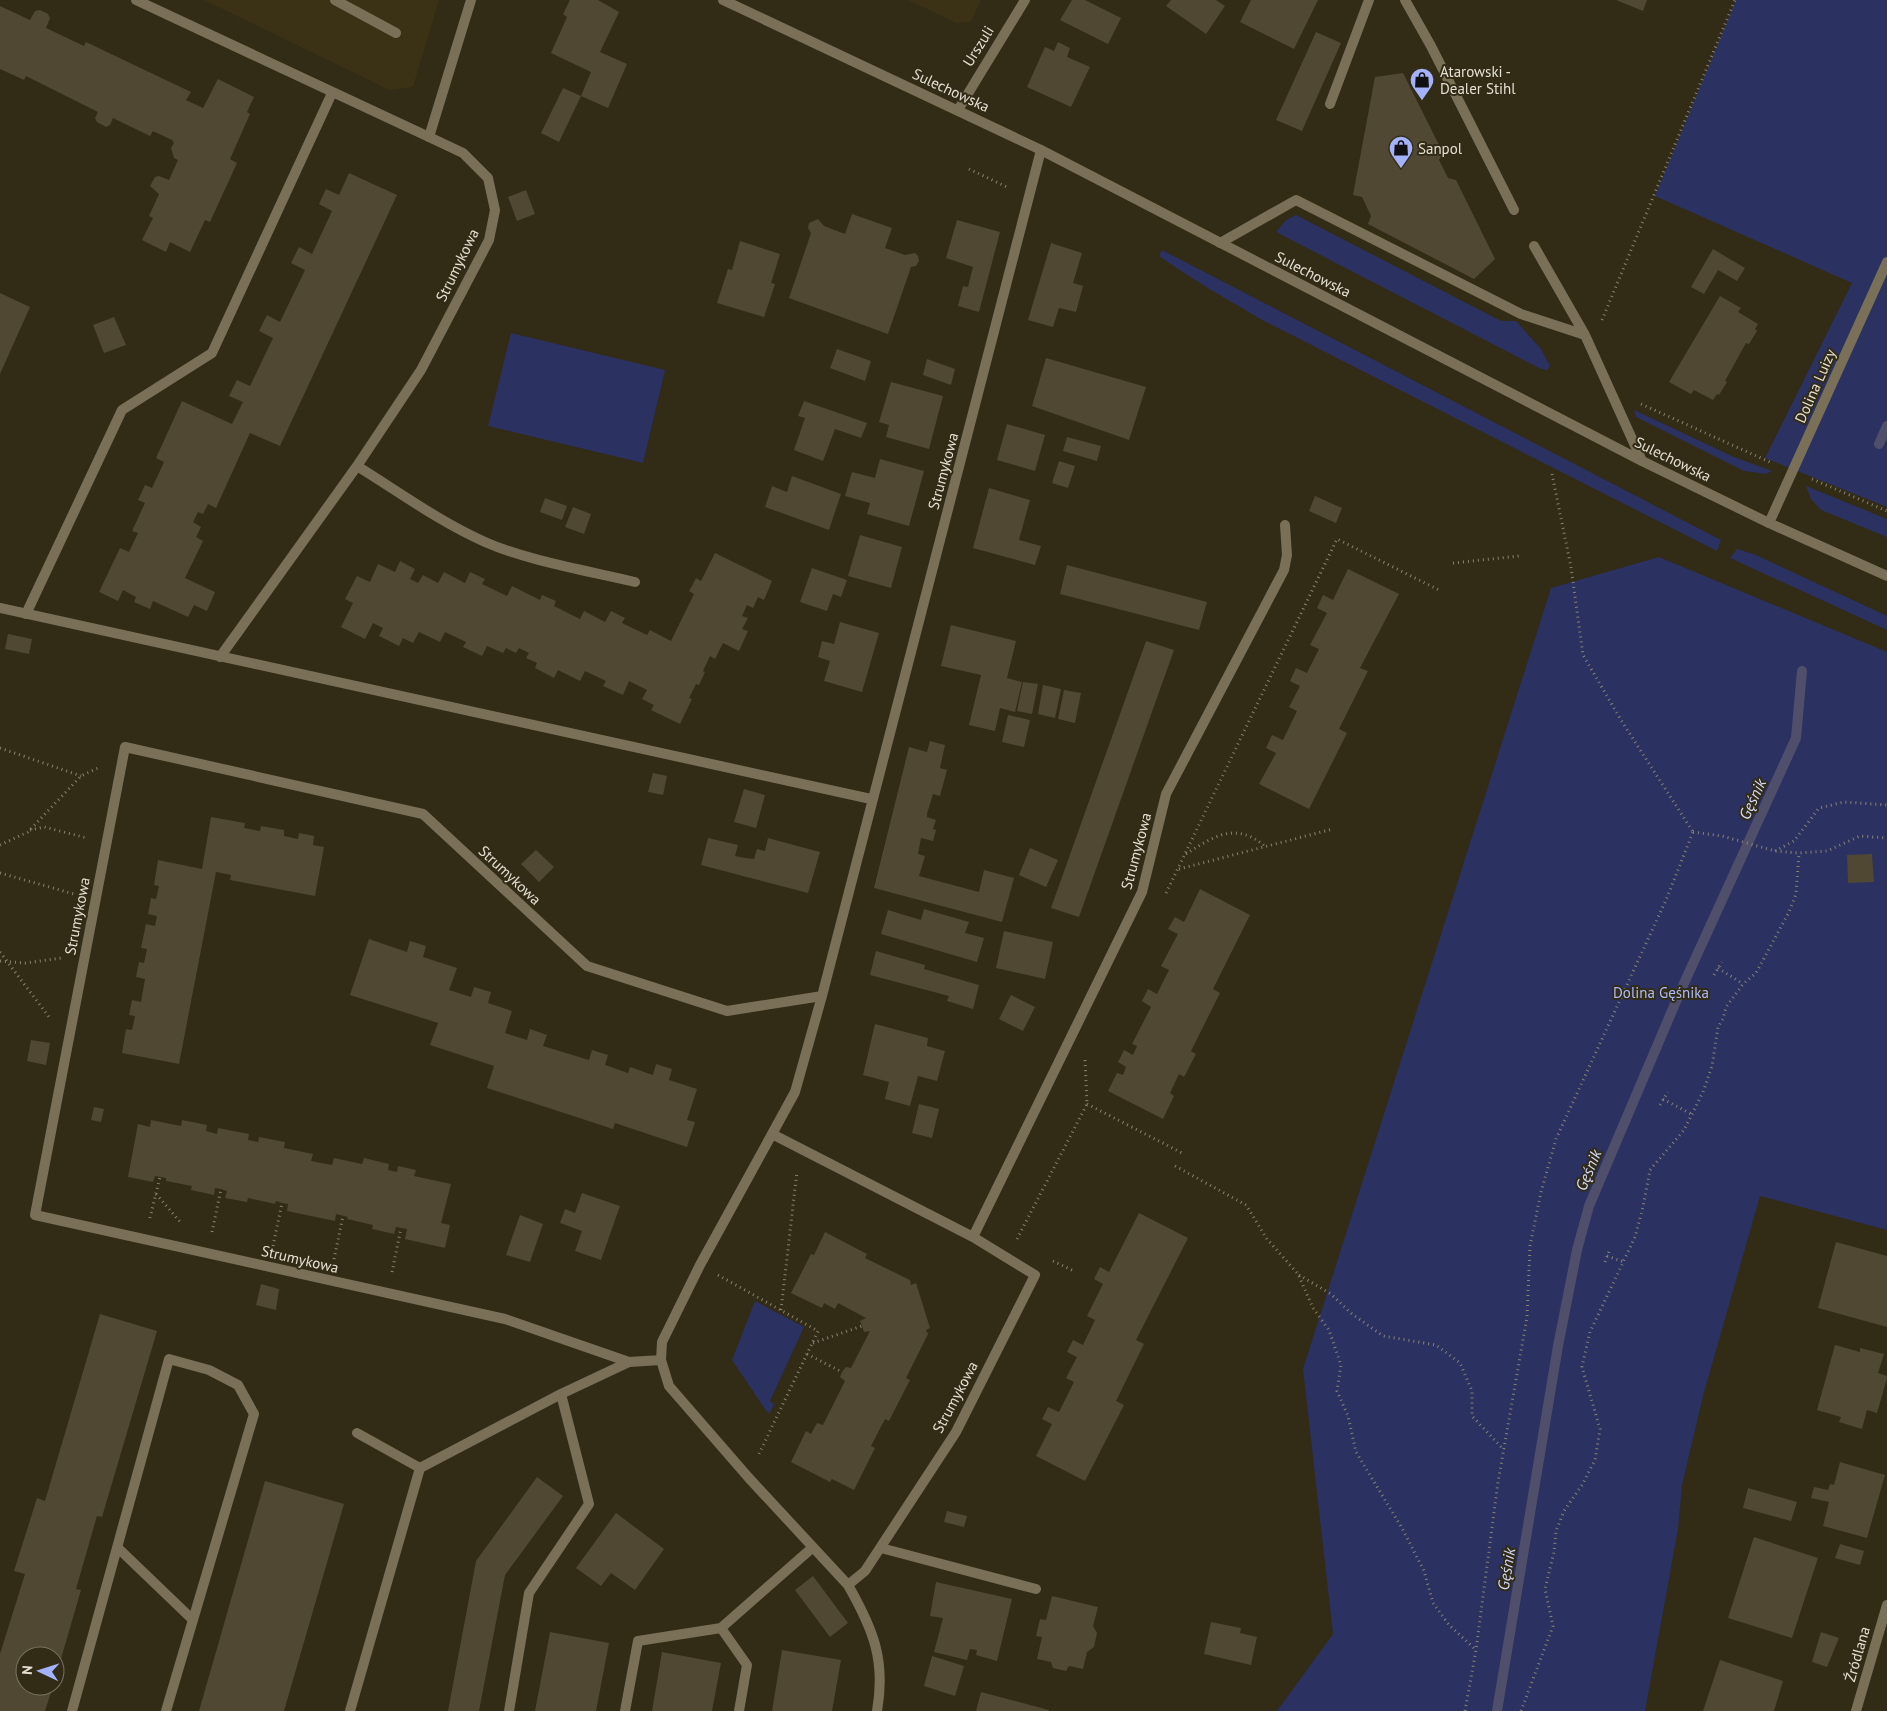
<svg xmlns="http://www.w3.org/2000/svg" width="1887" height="1711" font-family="'PT Sans',sans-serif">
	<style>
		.built { fill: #3b3115 }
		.green { fill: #2b3161 }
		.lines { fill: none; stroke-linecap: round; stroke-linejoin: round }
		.stream { stroke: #504f6b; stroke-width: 10 }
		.building { fill: #504832 }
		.path { stroke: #888371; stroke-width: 3; stroke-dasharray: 1 4; stroke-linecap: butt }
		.service { stroke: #797057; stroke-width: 10 }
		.minor { stroke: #797057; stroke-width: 10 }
		.tertiary { stroke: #797057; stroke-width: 10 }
		.labels { text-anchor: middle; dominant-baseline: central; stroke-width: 4; stroke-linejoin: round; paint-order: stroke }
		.street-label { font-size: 15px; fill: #e4e0d3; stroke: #322b16 }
		.poi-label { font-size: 15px; fill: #e4e0d3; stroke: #322b16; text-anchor: start }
		.park-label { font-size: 15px; fill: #aebbfb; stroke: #322b16 }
		.water-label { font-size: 16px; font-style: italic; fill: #d2d9fb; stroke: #322b16 }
	</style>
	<rect width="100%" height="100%" fill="#322b16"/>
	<!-- built -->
	<path class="built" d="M204,0H439L413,87L389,90Z
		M908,0H981L971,22L956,23Z"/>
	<!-- green -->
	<path class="green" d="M1736,0H1887V507L1765,458L1852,283L1655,196Z
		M1296,215L1501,321H1516L1541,349L1550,366L1547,370L1541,369L1276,232L1286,220Z
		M1162,250L1721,540L1717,551L1264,321C1228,300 1193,280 1159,256Z
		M511,333L665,370L643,463L488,426Z
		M1634,410L1734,457L1772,471L1766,474L1744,471L1636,417Z
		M1806,486L1887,519V537L1821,510L1811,499Z
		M1737,549L1756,555L1887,616V630L1730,558Z
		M1659,557L1887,652V1230L1760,1196L1703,1396L1682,1485L1678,1529L1645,1711H1277L1333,1634L1303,1369L1551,588Z
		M755,1301L804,1327L770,1401L774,1404L770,1413L767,1412L732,1360Z"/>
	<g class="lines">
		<!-- stream -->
		<path class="stream" d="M1879,444L1887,426
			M1497,1711L1558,1346L1577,1250L1589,1206L1680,992L1796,738L1802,671"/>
	</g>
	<!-- building -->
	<path class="building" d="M570,0H598L619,12L600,52L627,64L608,108L581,96L591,72L551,53L567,17L563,14Z
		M1072,0H1085L1121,18L1108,44L1060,20Z
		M1171,0H1216L1225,6L1206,34L1166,6Z
		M1251,0H1318L1294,49L1240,22Z
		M1616,0H1647L1643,11Z
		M0,6L30,20L35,11L40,10L48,14L50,18L46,28L84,46L86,42L191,92L186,100L203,108L218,79L254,97L247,112L250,114L230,159L237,163L210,222L205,220L190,252L170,242L166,252L142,240L153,218L149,216L159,194L150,186L155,177L159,176L169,180L178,160L174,158L171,148L174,143L172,140L153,131L150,136L113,118L110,125L106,127L97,122L95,118L98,112L26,76L24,80L0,69Z
		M1316,32L1341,43L1302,131L1276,120Z
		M1058,42L1070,48L1067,57L1090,67L1071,107L1027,87L1045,47L1054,51Z
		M1403,73L1443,153L1439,160L1448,178L1456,180L1495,259L1474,279L1368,224L1371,216L1362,197L1353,195L1375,77Z
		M563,88L581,96L559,142L541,133Z
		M349,173L397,195L280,446L250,433L216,508L208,504L203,514L198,512L193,522L201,527L196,537L203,541L185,578L215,592L207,611L194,605L188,617L153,601L150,609L134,602L136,597L123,590L118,601L99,592L120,548L129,552L138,533L132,531L145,503L138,500L145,485L152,488L164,462L156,458L182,401L232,424L243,402L229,396L237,380L250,386L273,338L259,331L267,315L280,322L305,270L291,263L299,247L312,254L332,211L319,204L326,189L339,195Z
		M526,190L535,214L517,221L508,197Z
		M852,214L892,228L885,248L905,255L915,253L918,256L919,261L916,266L911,267L888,334L789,298L811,233L808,228L809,223L818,219L824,226L845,234Z
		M957,220L1000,232L979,312L958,306L963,286L968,287L973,267L946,258Z
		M740,241L780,254L771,283L775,284L764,317L717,303L728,269L732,270Z
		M1051,243L1082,253L1073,283L1083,286L1076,312L1059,308L1053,327L1028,320Z
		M1713,249L1745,268L1737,281L1718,270L1704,294L1691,287Z
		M0,293L30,307L0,374Z
		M1720,296L1741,308L1738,312L1758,324L1755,329L1757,331L1749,344L1746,343L1725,381L1727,382L1719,395L1717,394L1713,400L1694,390L1691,394L1669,382Z
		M114,317L126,345L104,353L93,325Z
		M837,349L871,361L865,381L830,368Z
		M1046,358L1146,387L1129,440L1032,406Z
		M927,359L955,369L951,385L923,375Z
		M891,382L943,396L929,449L886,437L889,425L879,422Z
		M804,401L867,423L861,438L835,429L823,461L794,450L805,418L798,416Z
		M1007,424L1045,435L1035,471L997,460Z
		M1067,437L1101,446L1097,461L1063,451Z
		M880,459L924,471L909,526L867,514L870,503L845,496L852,472L875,478Z
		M1059,461L1075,466L1068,488L1052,483Z
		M792,476L841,494L829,530L765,507L772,486L787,492Z
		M989,488L1030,500L1019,540L1041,546L1035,565L973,548Z
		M1315,496L1342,508L1336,523L1309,511Z
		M545,498L567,506L562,520L540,512Z
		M573,507L591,514L584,534L565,527Z
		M860,535L902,547L891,588L848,576Z
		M715,553L772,581L764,600L758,597L753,608L747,605L742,616L748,618L742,629L748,631L739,651L723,643L715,659L710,656L703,671L705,672L699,685L696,684L689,698L692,699L680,724L651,710L654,705L642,699L647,690L629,681L623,695L603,686L606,681L585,671L580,681L558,670L554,678L535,668L537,663L526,658L529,653L519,648L516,653L506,648L503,653L487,646L482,656L463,647L466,642L445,632L440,642L419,632L413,643L403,638L399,646L379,636L383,628L373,623L365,639L341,627L353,603L345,599L357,576L370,582L378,564L395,572L400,561L415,569L410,579L418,583L423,575L438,583L444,572L465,583L470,572L485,579L482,584L507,596L512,586L540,600L542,595L556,601L554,606L580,619L584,611L605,622L611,611L625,618L622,623L647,635L650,630L671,641L694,594L689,591L692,586L696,578L701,581Z
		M1067,565L1207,602L1199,630L1060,594Z
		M812,568L847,580L841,597L833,594L827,611L800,602Z
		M1348,569L1399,594L1360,668L1368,671L1339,729L1347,733L1309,809L1259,784L1276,753L1266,748L1272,735L1283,740L1297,711L1289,707L1300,686L1290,681L1296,668L1307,673L1319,649L1310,645L1327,613L1317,608L1323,595L1333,600Z
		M840,622L879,633L862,692L824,681L830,661L818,657L822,641L834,644Z
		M951,625L1016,641L1007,678L1022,682L1015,712L1000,708L995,731L969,725L981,675L941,666Z
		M8,634L32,639L29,654L5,649Z
		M1146,641L1174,650L1079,917L1051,908Z
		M1023,682L1038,684L1032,714L1017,711Z
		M1043,685L1061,689L1055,718L1038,714Z
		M1064,690L1081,693L1075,723L1058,719Z
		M1008,715L1030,720L1024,747L1002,742Z
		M930,741L945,745L940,768L947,770L940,796L933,794L927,814V817L936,820L933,829L936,830L933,841L921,838L918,854L925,856L919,876L979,892L984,870L1014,878L1002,922L874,888L909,747L927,752Z
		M653,773L667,776L663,795L648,792Z
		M744,789L765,795L756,828L734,822Z
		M211,817L245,823L244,828L260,831L261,826L284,830V836L298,839L299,833L314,836L313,845L324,847L315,896L230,880L231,875L216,872L179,1064L122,1053L126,1029L132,1030L135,1016L129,1015L132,1000L141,1002L145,979L136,977L139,962L144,963L147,949L141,948L146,924L155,926L157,916L148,914L151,898L156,899L159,886L154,885L158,860L202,869Z
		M708,838L738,845L735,856L745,858L754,859L757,849L765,851L768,838L820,852L808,893L701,865Z
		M1030,848L1058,860L1046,887L1019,875Z
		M536,850L554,867L539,882L521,864Z
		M1872,854L1874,882L1848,883L1847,855Z
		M1200,889L1250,915L1213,989L1220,993L1191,1051L1196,1054L1184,1077L1179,1074L1170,1093L1174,1096L1163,1119L1108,1091L1117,1073L1123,1075L1126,1067L1118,1062L1124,1050L1133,1055L1137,1046L1132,1044L1151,1007L1142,1001L1148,989L1157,994L1169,970L1161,966L1178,934L1168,929L1175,917L1184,922Z
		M924,909L969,922L965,933L984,938L977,962L881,934L888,910L921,920Z
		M1004,931L1053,942L1045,979L996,968Z
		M369,939L407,952L410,941L426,946L423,957L457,968L449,990L471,997L474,987L491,992L488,1003L512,1011L505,1033L527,1040L530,1029L547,1035L543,1046L589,1060L592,1050L608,1055L605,1065L628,1073L630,1067L653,1075L656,1064L672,1069L669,1080L697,1089L687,1120L695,1122L687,1147L615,1123L613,1129L487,1088L494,1066L430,1045L438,1023L350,995Z
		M876,951L925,965L924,969L979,985L973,1009L947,1001L949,996L870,975Z
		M1011,995L1035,1007L1023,1031L999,1019Z
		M875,1024L928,1038L927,1046L945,1051L937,1081L918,1076L910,1106L885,1099L889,1082L863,1075Z
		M31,1040L50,1043L46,1065L27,1061Z
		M919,1104L939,1109L932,1138L912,1133Z
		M94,1107L104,1109L101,1122L91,1120Z
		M151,1120L181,1126L182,1120L207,1125L206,1131L217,1134L218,1128L249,1134L248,1140L258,1142L259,1137L285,1142L284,1148L313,1154L311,1161L332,1165L334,1158L362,1164L364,1158L389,1164L388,1170L397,1172L398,1166L416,1170L414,1176L451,1184L441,1223L450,1225L445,1248L405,1239L407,1229L396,1227L394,1234L372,1229L373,1225L347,1219L348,1217L336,1214L335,1221L287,1211L288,1204L282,1203L276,1201L275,1204L248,1198L247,1202L225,1198L227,1191L221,1189L215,1188L214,1195L191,1190L192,1186L166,1181V1178L155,1176L153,1182L128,1177L138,1124L150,1127Z
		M582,1193L620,1206L601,1260L575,1251L582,1231L560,1223L565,1209L575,1213Z
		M1139,1213L1188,1238L1136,1340L1144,1344L1116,1401L1124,1405L1085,1481L1036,1456L1052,1424L1042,1419L1048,1407L1059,1412L1074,1382L1066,1378L1077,1357L1067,1352L1073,1340L1083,1345L1095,1320L1087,1316L1103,1284L1094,1279L1100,1267L1109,1272Z
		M520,1215L543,1224L530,1262L506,1255Z
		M825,1232L867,1254L865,1258L910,1280L911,1285L916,1283L930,1328L926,1330L928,1334L906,1378L910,1380L889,1421L885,1419L871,1446L875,1448L854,1490L832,1479L830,1482L791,1462L806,1431L811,1434L817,1423L823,1425L845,1381L840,1377L842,1372L846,1367L851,1368L870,1331L864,1332L862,1326L860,1321L866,1318L838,1303L835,1309L824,1303L822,1308L791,1293L811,1254L814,1255Z
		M1836,1242L1887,1256V1327L1818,1308Z
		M261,1284L279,1289L276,1310L256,1305Z
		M100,1314L157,1331L102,1517L97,1516L76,1589L81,1590L56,1676L55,1656H25V1686H53L45,1711H0V1654L25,1574L14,1571L37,1498L45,1501Z
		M1835,1345L1860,1352V1348L1884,1354L1878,1373L1887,1376V1378L1877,1413L1867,1410L1862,1429L1839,1422L1841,1417L1817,1410Z
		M1840,1462L1885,1475L1867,1538L1823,1526L1829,1502L1811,1498L1814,1487L1828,1490L1830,1484L1834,1485Z
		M537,1477L563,1496L505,1575L479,1711H448L476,1561Z
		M265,1481L344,1504L284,1711H199Z
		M1748,1488L1797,1502L1791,1521L1743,1508Z
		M947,1511L967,1516L964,1527L944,1522Z
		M616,1513L664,1549L635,1590L611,1573L601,1586L576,1568Z
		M1754,1537L1818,1558L1792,1638L1728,1618Z
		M1840,1544L1864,1551L1860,1565L1835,1558Z
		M813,1576L848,1623L830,1637L795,1590Z
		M936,1582L1012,1599L997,1661L976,1655L977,1650L970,1649L967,1660L934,1652L943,1618L930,1616Z
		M1052,1596L1098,1607L1093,1626L1097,1633L1094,1647L1087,1652L1083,1669L1069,1666L1066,1671L1053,1668L1051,1662L1037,1659L1042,1637L1036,1636L1040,1619L1046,1620Z
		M1211,1622L1241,1628L1240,1633L1257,1637L1251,1665L1204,1654Z
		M550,1632L609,1643L596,1711H535Z
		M1821,1632L1839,1638L1827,1667L1812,1662Z
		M782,1650L841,1660L832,1711H772Z
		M662,1652L721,1663L712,1711H652Z
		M932,1656L964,1666L955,1696L924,1686Z
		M1720,1660L1783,1681L1774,1711H1703Z
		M981,1692L1049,1710V1711H976Z"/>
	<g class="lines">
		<!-- path -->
		<path class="path" d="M969,169L1009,188
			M1602,320L1735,0
			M1641,404L1772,463
			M1552,474L1571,567L1583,655L1621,720L1693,832
			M1812,479L1887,511
			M1453,563L1519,556
			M0,748L81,776
			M30,830L44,827L87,838
			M1693,832L1722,836L1775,851L1799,853L1827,851L1860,836L1887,838
			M0,845L28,832L81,776L98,768
			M1775,851L1794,841L1819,808L1844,802L1887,805
			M1186,854C1214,836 1236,821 1266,847
			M1179,869L1333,829
			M0,873L74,894
			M1166,893L1337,539L1441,591
			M0,952L49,1017
			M0,961L25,963L62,958
			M1718,968L1743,984
			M1714,975L1722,962
			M1663,1099L1693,1115
			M1087,1104L1184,1154
			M1660,1105L1668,1092
			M1175,1166L1246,1205L1267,1239L1298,1274L1313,1308L1329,1330L1341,1365L1337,1391L1348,1416L1356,1452L1402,1528L1424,1571L1433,1603L1449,1625L1475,1649
			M156,1194L182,1224
			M150,1218L160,1177
			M212,1232L221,1189
			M1017,1239L1087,1104L1085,1060
			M273,1246L282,1203
			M1607,1256L1624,1262
			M334,1259L343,1216
			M1053,1261L1074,1271
			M1605,1262L1610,1249
			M392,1272L401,1228
			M718,1275L818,1331L758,1456
			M1299,1275L1331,1294L1352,1314L1383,1336L1436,1345L1460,1363L1472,1391V1416L1504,1450
			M781,1310L797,1171
			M813,1343L862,1326
			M807,1354L842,1372
			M1465,1711L1476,1650L1498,1482L1527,1317L1530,1246L1541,1192L1556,1139L1666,900L1693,832
			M1521,1711L1553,1626L1545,1589L1554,1552L1556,1531L1564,1511L1582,1485L1595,1460L1600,1429L1582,1367L1590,1332L1635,1237L1643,1207L1650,1170L1684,1130L1703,1092L1712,1066L1718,1027L1723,1019L1726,1007L1743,984L1756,973L1789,912L1796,894L1799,853"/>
		<!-- service -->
		<path class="service" d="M136,0L429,137
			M335,0L396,33
			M1405,0L1431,46L1514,210
			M1330,104L1369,0
			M1220,243L1296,200L1521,314L1585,335
			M1534,246L1585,335L1642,461
			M26,614L122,410L212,353L332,93
			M357,1433L420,1468
			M118,1548L193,1620
			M881,1548L1036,1589
			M721,1628L747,1665L739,1711
			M72,1711L169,1359L209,1370L238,1385L254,1414L166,1711
			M350,1711L420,1468L561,1394L629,1362
			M509,1711L529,1593L589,1504L561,1394
			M625,1711L638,1641L721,1628L812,1548"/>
		<!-- minor -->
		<path class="minor" d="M958,110L1025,0
			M357,466C399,492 440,522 485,542C528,561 589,571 635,582
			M1769,523L1887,262
			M0,608L871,799
			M220,657L357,466L421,370L489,240L495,210L488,178L463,153L429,137L471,0
			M772,1134L700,1265L662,1342L661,1360L669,1386L748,1477L848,1585
			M973,1237L1142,892L1166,794L1284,570L1287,555L1285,525
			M661,1360L629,1362L505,1319L35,1215L125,747L423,814L587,966L727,1011L822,996
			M877,1711C886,1660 873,1629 848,1585L865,1571L956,1432L1035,1275L973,1237L772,1134L795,1092L822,996L1041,150
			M1856,1711L1887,1605"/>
		<!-- tertiary -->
		<path class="tertiary" d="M723,0L1041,150L1642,461L1769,523L1887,576"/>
	</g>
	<!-- icons -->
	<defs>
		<symbol id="shop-pin" viewBox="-11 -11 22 30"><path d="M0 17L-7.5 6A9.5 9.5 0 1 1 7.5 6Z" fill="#a4b2fc" stroke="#322b16"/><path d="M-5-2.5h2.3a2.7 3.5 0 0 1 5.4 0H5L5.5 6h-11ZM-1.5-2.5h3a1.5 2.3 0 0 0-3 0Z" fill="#111"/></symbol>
	</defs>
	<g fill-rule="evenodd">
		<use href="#shop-pin" x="1408" y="66" width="28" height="38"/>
		<use href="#shop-pin" x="1387" y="134" width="28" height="38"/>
	</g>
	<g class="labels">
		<!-- street labels -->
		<g class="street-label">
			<text transform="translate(978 46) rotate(-58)">Urszuli</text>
			<text transform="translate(951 90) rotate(25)">Sulechowska</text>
			<text transform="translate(457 265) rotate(-64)">Strumykowa</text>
			<text transform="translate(1313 274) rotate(27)">Sulechowska</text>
			<text transform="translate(1815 386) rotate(-66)">Dolina Luizy</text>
			<text transform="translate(1673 459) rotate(26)">Sulechowska</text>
			<text transform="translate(943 471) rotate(-75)">Strumykowa</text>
			<text transform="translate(1136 851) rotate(-75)">Strumykowa</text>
			<text transform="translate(510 875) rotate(43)">Strumykowa</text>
			<text transform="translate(77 916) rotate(-79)">Strumykowa</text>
			<text transform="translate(300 1259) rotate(13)">Strumykowa</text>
			<text transform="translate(955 1397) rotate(-62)">Strumykowa</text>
			<text transform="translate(1857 1654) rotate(-74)">Źródlana</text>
		</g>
		<!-- poi labels -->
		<g class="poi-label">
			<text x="1440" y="71">Atarowski -<tspan x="1440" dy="17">Dealer Stihl</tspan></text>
			<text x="1418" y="148">Sanpol</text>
		</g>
		<!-- park labels -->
		<g class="park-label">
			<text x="1661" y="992">Dolina Gęśnika</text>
		</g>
		<!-- water labels -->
		<g class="water-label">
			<text transform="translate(1752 799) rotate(-65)">Gęśnik</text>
			<text transform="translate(1588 1170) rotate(-67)">Gęśnik</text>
			<text transform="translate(1506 1569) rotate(-81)">Gęśnik</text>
		</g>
	</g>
	<!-- north arrow -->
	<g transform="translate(40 1671) rotate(274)"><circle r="24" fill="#322b16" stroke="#797362"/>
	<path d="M0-4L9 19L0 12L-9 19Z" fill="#a4b2fc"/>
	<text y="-8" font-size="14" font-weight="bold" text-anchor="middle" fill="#e4e0d3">N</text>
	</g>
</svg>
